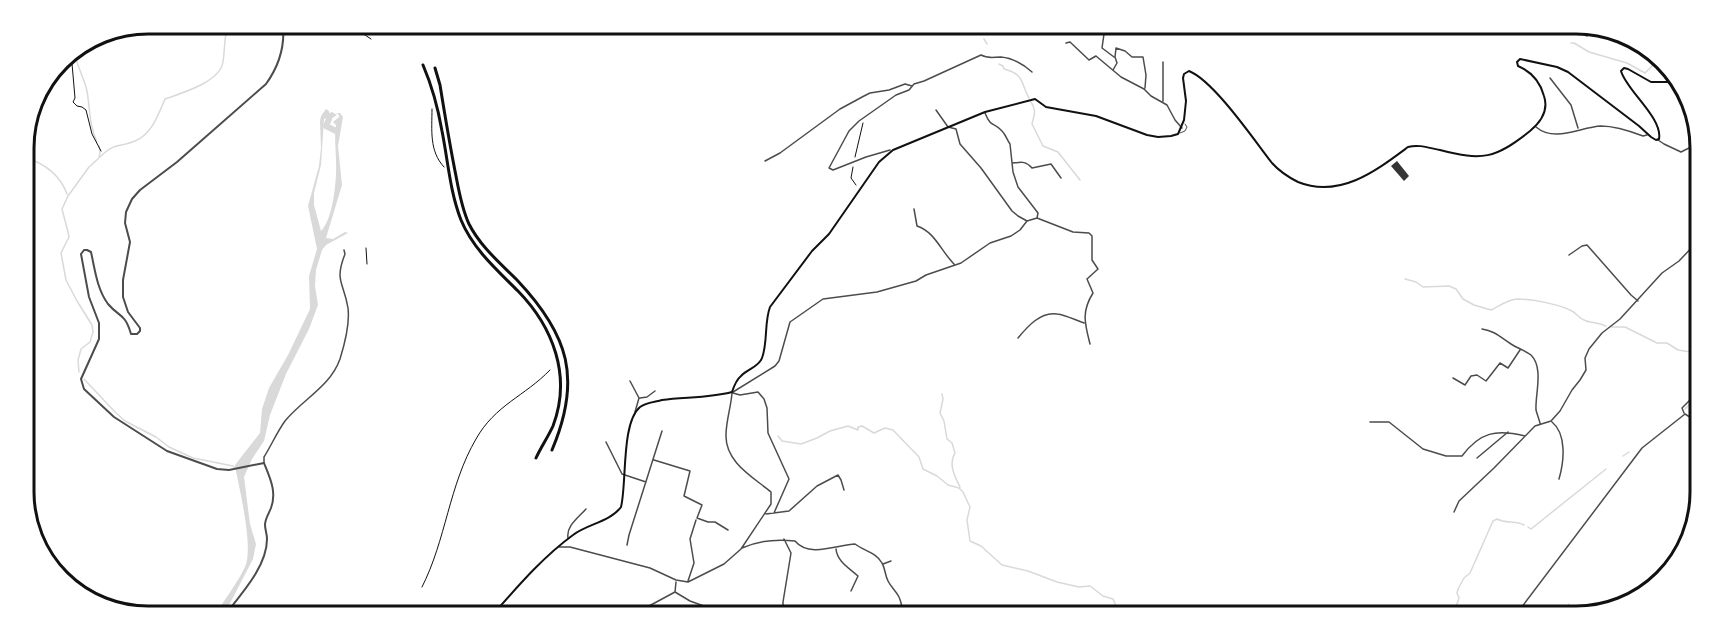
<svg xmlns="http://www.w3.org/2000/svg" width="1725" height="641" font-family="Inter,sans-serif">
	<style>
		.water { fill: #d9d9d9 }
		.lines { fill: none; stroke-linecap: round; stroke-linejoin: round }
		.stream { stroke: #d9d9d9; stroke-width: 1.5 }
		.river { stroke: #d9d9d9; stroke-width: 6 }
		.building { fill: #353535 }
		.path { stroke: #111; stroke-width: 1 }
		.service { stroke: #4c4c4c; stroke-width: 1 }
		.minor { stroke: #4c4c4c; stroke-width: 1.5 }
		.tertiary { stroke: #4c4c4c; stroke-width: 2 }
		.secondary { stroke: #111; stroke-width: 2 }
		.trunk { stroke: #111; stroke-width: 3 }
		.rim { fill: none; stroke: #111; stroke-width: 3 }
	</style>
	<rect width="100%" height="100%" fill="#fff"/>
	<!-- water -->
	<path class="water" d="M326,109L329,111V113L332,112L337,115L326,122L327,118L324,119L321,165L314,193V205L321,231C333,220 337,179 336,162C336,149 334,138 336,125L333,122L339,117V115L336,113H340L343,117L338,146L342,185L326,238L333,239L345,232L348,233L326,245L322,250L316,270L315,286L318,305L309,329L286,374L270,415L264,441L252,459L244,477L250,524L256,544L253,559L226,611H218C226,597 238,582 245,567C254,546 239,489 235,465L260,433L262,409L269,388L288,355L310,309L309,276L317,249L308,206L319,166L321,148L320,121L321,116Z"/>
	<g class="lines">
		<!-- stream -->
		<path class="stream" d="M984,39L987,44
			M1571,43H1574L1589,52L1627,63L1645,73L1652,66L1661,61L1671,68
			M74,50C76,65 84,77 87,91C90,108 89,125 97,142
			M999,64L1003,66L1004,69C1026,75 1020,83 1029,98
			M1031,102C1037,111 1034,115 1032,124L1043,146L1058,152L1080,180
			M24,157C44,163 60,175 67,194
			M100,157C115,142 119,148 135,141C152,134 158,115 165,99C182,93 220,82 223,62C225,49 224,37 228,24
			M1405,279L1416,282L1423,287L1449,286L1456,289L1463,299L1474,305L1491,310C1499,306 1507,300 1517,299C1531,299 1559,304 1572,311C1576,313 1579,318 1584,320C1590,323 1597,322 1606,326
			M1611,327H1625L1657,343H1667L1678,350L1697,353
			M79,372L78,360L81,349L90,342L93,332L92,325L77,301L66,280L61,253L69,237L68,232L62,209L68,196L89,167L99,158L100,152L99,146
			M84,379L115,412L125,421L156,437L169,447L193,458L233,466L237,469
			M942,394L943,399L940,413L944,421L947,439L952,443L955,453C948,464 955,477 960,487
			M1685,409L1696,398
			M778,436L782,441L801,444L817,438L830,431L848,426L858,430V427L862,426L874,433L885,428L893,430L919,457L923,469L937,476L948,485L959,488L963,492L970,507L967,520L970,541L981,546L1002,565L1028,571L1057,582L1079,587L1090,586L1103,596L1113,599L1120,615
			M1623,456L1629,452
			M1528,527L1531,529L1606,469
			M1453,616L1459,598L1457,593L1458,589L1464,578L1470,573L1493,521L1497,519C1506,524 1515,520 1524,525
			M1563,617L1568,611L1569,604"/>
		<!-- river -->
		<path class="river" d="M329,119L326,126L336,131"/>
	</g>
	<!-- building -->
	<path class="building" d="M1397,161L1409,176L1404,181L1391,166Z"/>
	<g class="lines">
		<!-- path -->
		<path class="path" d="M350,25L371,39
			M71,52L75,98L73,102L77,106L82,107L86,110L92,134L101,151
			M432,109C432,130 429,151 444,167
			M855,157L863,123
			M853,167L851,178L856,185
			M366,248L367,264
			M422,587C446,540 449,485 476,439C495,405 525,396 550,370
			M269,608L271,611"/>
		<!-- service -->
		<path class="service" d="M1180,133L1185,131L1187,127L1185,124"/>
		<!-- minor -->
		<path class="minor" d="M1100,28L1104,34L1102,48L1114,57
			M1576,30L1587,36L1591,30
			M1066,43L1070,42L1089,60L1096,56L1121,77L1144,89L1151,96L1167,105L1175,120L1182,128
			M1657,58L1671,81
			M1163,62V101
			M1113,70L1117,63L1115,57L1116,48L1125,51L1132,57H1143L1146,75L1145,88
			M1550,78L1571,105L1578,128
			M985,113C991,128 994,122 1002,131C1006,135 1007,140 1010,144L1013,172L1018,187L1038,213L1037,218
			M1536,127C1555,143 1580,127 1601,126C1615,126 1630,131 1643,136L1647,135
			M1658,140L1664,144L1681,152L1693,146L1700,138
			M890,150L866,157L833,170L829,168L849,131L859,121L896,95L909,90L914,84L924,81L981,55C988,59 993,57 1001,57C1014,58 1023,64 1032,72
			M765,161L780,153L840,109L864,96L870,93L889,90L905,84L912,86
			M1013,163C1022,162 1026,161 1032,168L1051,164L1061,178
			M914,209L917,226C935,232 941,251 954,264
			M1027,221L1037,218L1073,232L1089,233L1092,236V260L1098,269L1087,279L1093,293C1081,312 1085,324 1090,344
			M1569,255L1582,246L1587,245L1631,295L1638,301
			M1482,329C1495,331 1500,337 1511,344C1517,348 1526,351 1531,355C1544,368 1535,394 1536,410C1537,414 1539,419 1540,423
			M1018,338C1027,327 1041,311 1057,314C1066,315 1075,320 1084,323
			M1453,378L1465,385L1471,376L1477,375L1486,381L1500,363L1508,368L1520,350
			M630,381L639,398L635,412
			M733,392L775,366L779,361L790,322L823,299L877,292L916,281L926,275L961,263L990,243L1011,236L1020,230L1027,221L1018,216L1012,211L981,168L960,144L956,129L948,127L936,110
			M733,393L740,395L758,392L764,399L767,408L768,433L789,479L774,513
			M640,398L647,397L655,391
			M1684,413L1682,408L1696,394
			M1370,422H1389L1423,449L1446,456H1462C1480,432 1496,429 1525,436
			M1552,422C1567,434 1564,462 1559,479
			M606,442L622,474L646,482
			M1477,458L1508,432
			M654,460L690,471L684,496L702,505L697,518L708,522H715L728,530
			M264,463V457C271,446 277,432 285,421C303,399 330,387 340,359C345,343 350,324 348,308C344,282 334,282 345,254L344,250
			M1454,512L1459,501L1494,468L1535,426L1551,421L1560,411L1572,390L1580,380L1586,370L1585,358L1589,349L1602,333L1620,319L1662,273L1679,261L1698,241
			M766,514L789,511L817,486L838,475L841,480L844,490
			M568,538C566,526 578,518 586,509
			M784,539L791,553L783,602V608L786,613
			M627,545L629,535L662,431
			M559,547H570L650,568L676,580L688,582L724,564L741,549L771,504V492C753,477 725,462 726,435C726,421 731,407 732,393
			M742,548C758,541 778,539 795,541C809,558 837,545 855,544C864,551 876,552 882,563C885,568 885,575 888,581C891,587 896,591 899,597C902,603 901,609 906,614
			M836,549C837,561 849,568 858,576L851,591
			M883,564L891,561
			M688,581L694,563L690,539L696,520
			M675,592L676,582
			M636,613L675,592L690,601L723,613
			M898,614L902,611
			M1515,616L1642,448L1685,414L1696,421"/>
		<!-- tertiary -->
		<path class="tertiary" d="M228,611C244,591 267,565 267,539C267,534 265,529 265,525C265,519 269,513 271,508C277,492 270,478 264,463L229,470L217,469L167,451L114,417L84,389L81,379L99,339V323L89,297L81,254L84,250H87L91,252C95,270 97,289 108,304C120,318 125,313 131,334H137L140,331V328L128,312L123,297V280L130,242L125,223L126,212L132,199L140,190L177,162L266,84C279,66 285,47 283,25"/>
		<!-- secondary -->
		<path class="secondary" d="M495,612C519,585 543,557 573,535C587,524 610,522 621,507C627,483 621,423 640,407C647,402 655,402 662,400C685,397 710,398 732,392C734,386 736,380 741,376C747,369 759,367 762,358C768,342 764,323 770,307L812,251L829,234L879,162L893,150L985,112L1035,99L1046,107L1096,116L1147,135L1158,137L1171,136L1178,134L1184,120L1186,101L1183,78L1184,74L1189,71C1214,81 1254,140 1272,163C1280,172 1288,177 1298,182C1340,199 1377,170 1408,147C1419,144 1429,148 1440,150C1482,161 1495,159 1530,131C1541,122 1549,111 1544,96C1540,81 1532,72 1518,66L1517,62L1520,59L1557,67L1568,72L1639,126L1651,137L1656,140L1659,139C1663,118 1626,90 1621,71L1624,68L1628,69L1651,82H1677"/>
		<!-- trunk -->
		<path class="trunk" d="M423,65C432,86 438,108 442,131C448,161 450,192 461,220C473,249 497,270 518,291C553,327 572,376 553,426C548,437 541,447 536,458
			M435,68L440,85C445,116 450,146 456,176C459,192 462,209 469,224C480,246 500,263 517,280C569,335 582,379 552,450"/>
	</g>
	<!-- crop -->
	<path d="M0 0H1725V641H0ZM148 34H1576A114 114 0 0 1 1690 148V492A114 114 0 0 1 1576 606H148A114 114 0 0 1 34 492V148A114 114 0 0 1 148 34Z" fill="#fff" fill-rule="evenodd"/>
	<path class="rim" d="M148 34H1576A114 114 0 0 1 1690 148V492A114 114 0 0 1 1576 606H148A114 114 0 0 1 34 492V148A114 114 0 0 1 148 34Z"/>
</svg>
